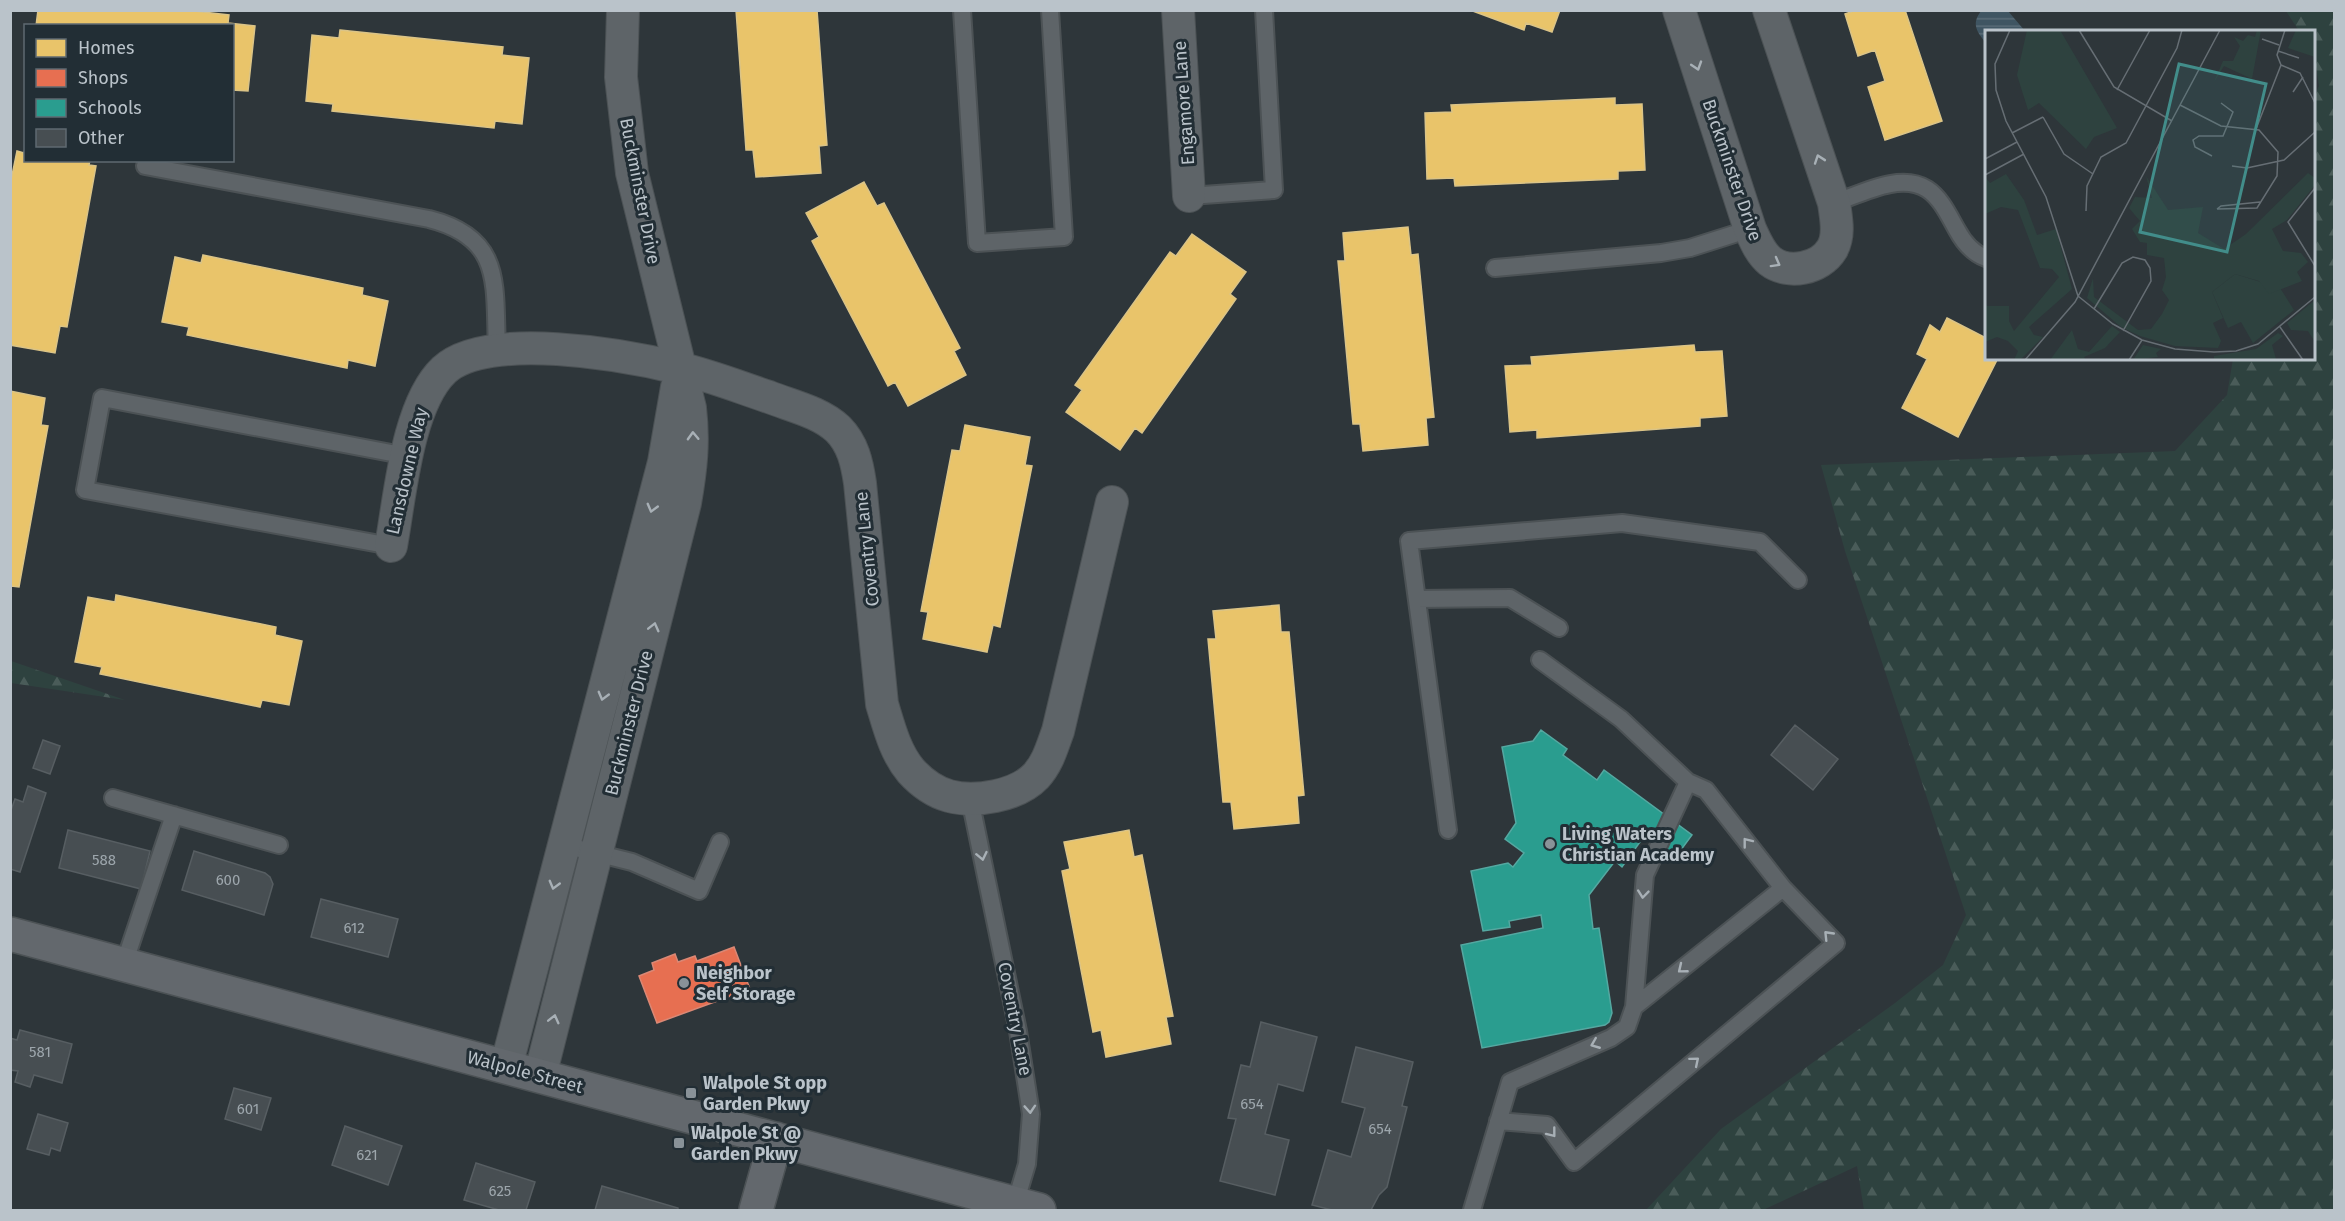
<svg xmlns="http://www.w3.org/2000/svg" width="2345" height="1221" font-family="'Fira Sans',sans-serif">
	<style>
		.forest { fill: url(#forest-firs) }
		.water { fill: url(#water-rules) }
		.homes { fill: #e9c46a; stroke: #dbc487; stroke-width: 1.5 }
		.shops { fill: #e76f51; stroke: #da8875; stroke-width: 1.5 }
		.schools { fill: #2a9d8f; stroke: #55a8a1; stroke-width: 1.5 }
		.building { fill: #474e52; stroke: #575e62; stroke-width: 1.5 }
		.lines { fill: none; stroke-linecap: round; stroke-linejoin: round }
		.lane-casing { stroke: #4c5255; stroke-width: 20 }
		.street-casing { stroke: #4c5255; stroke-width: 34 }
		.secondary-casing { stroke: #4c5255; stroke-width: 36 }
		.lane { stroke: #5e6468; stroke-width: 16 }
		.street { stroke: #5e6468; stroke-width: 32 }
		.secondary { stroke: #63686d; stroke-width: 33 }
		.oneway { stroke: #a8b0b6 }
		.poi-dot { fill: #899298; stroke: #222e35; stroke-width: 2 }
		.labels { text-anchor: middle; dominant-baseline: central; stroke-width: 6; stroke-linejoin: round; paint-order: stroke }
		.number-label { font-size: 15px; fill: #9da6ac }
		.street-label { font-size: 18px; fill: #bac3ca; stroke: #222e35 }
		.poi-label { font-size: 18px; font-weight: bold; fill: #bac3ca; stroke: #222e35; text-anchor: start }
		.inset-road { fill: none; stroke: #666e74; stroke-width: 1.5 }
		.view { fill: #428d8a; fill-opacity: 0.15; stroke: #428d8a; stroke-width: 3 }
		.inset-edge { fill: none; stroke: #bac3ca; stroke-width: 3 }
	</style>
	<defs>
		<pattern id="forest-firs" width="22" height="20" patternUnits="userSpaceOnUse" patternTransform="scale(1.5)"><rect width="22" height="20" fill="#2e423f"/><path d="M5 1l3.5 6h-7zM16 11l3.5 6h-7z" fill="#4a5c59"/></pattern>
		<pattern id="water-rules" width="6" height="5" patternUnits="userSpaceOnUse" patternTransform="scale(1.5)"><rect width="6" height="5" fill="#3f5562"/><path d="M0 2.5h6" fill="none" stroke="#596c77"/></pattern>
	</defs>
	<rect width="100%" height="100%" fill="#2e363a"/>
	<!-- forest -->
	<path class="forest" d="M2286,11H2334V1210H1864L1857,1166L1763,1210H1646L1721,1129L1895,1003L1943,965L1966,915L1845,551L1821,465L2175,451L2227,395L2233,359L2314,358V96L2319,86L2314,54V32L2299,31Z
		M11,661L125,700L11,683Z"/>
	<!-- water -->
	<path class="water" d="M1981,11H2008L2025,31L1986,32V43C1977,32 1971,24 1981,11Z"/>
	<!-- homes -->
	<path class="homes" d="M38,10H185L229,15L228,23L255,26L248,91L232,90V26H36Z
		M736,10H817L827,145L819,146L821,173L756,177L753,150H746Z
		M1470,10H1560L1552,32L1526,23L1524,30Z
		M1856,10H1905L1942,121L1885,140L1868,87L1885,81L1875,50L1858,56L1845,14Z
		M340,30L503,47L502,55L529,58L522,124L495,121L494,128L332,111L333,104L306,101L312,35L339,38Z
		M1615,98V105L1642,104L1645,170L1618,171V179L1455,186L1454,178L1427,179L1425,113L1452,112L1451,105Z
		M26,145V160H90L89,165L96,166L67,327L60,326L55,353L10,345V185L17,151L24,153Z
		M864,182L877,206L884,203L960,348L954,351L966,375L908,406L895,382L888,386L812,241L819,237L806,213Z
		M1408,227L1411,255L1418,254L1434,417L1426,418L1428,445L1363,451L1360,424H1353L1338,261H1345L1343,233Z
		M1192,234L1246,272L1230,294L1236,299L1142,433L1135,428L1120,450L1066,412L1082,390L1075,385L1170,252L1176,256Z
		M203,255L363,288L362,295L388,301L375,366L348,360L347,368L187,335L189,327L162,322L175,257L201,263Z
		M1947,318L1986,338V358H1998L1958,437L1902,408L1927,359L1917,354L1930,325L1940,332Z
		M1694,345L1695,352L1722,351L1727,416L1700,418V426L1537,438V430L1510,432L1505,366L1532,365L1531,357Z
		M10,391L45,398L41,425L48,426L19,587L11,586L10,591Z
		M965,425L1030,437L1025,465L1032,466L1000,627L993,625L987,652L923,639L928,612L921,611L952,450L960,451Z
		M116,595L276,627L275,635L302,641L289,705L262,700L260,707L100,674L102,667L75,662L88,597L115,602Z
		M1279,605L1281,632H1289L1304,795L1297,796L1299,823L1234,829L1231,802H1223L1208,639H1216L1213,611Z
		M1129,830L1134,857L1142,855L1173,1016L1166,1017L1171,1044L1106,1057L1101,1030L1093,1032L1062,871L1070,869L1064,842Z"/>
	<!-- shops -->
	<path class="shops" d="M734,947L750,989L657,1023L639,976L654,970L652,963L675,954L678,962L695,956L697,961Z"/>
	<!-- schools -->
	<path class="schools" d="M1541,730L1567,749L1563,755L1597,780L1604,770L1692,835L1675,858L1645,835L1622,867L1615,861L1589,895L1593,929L1599,928L1612,1013L1609,1022L1605,1025L1482,1048L1461,945L1543,928L1541,915L1509,921L1510,927L1483,931L1471,871L1508,863L1513,867L1524,853L1505,839L1516,823L1502,747L1533,741Z"/>
	<!-- building -->
	<path class="building" d="M1795,725L1838,759L1813,790L1771,755Z
		M43,740L60,746L50,774L33,768Z
		M28,786L46,793L20,872L10,869V813L15,799L23,802Z
		M68,830L150,851L141,889L59,868Z
		M194,851L265,873L270,877L273,884L264,915L182,890Z
		M321,899L398,919L388,957L311,937Z
		M1261,1022L1317,1037L1303,1091L1278,1084L1265,1134L1289,1140L1275,1195L1220,1181L1236,1119L1228,1118L1241,1065L1250,1067Z
		M20,1030L72,1044L62,1083L34,1075L30,1087L15,1082L18,1071L10,1070V1038L17,1040Z
		M1356,1047L1413,1062L1402,1106L1407,1107L1387,1187L1379,1195L1371,1210H1332L1312,1205L1328,1150L1351,1157L1365,1108L1342,1102Z
		M234,1088L271,1098L261,1130L225,1119Z
		M38,1114L68,1123L60,1151L51,1148L49,1155L27,1149Z
		M345,1126L402,1146L388,1185L332,1165Z
		M476,1163L535,1182L526,1210H499L464,1200Z
		M602,1186L678,1208V1210H595Z"/>
	<g class="lines">
		<defs>
			<path id="lane" d="M962,10L977,243L1064,237L1050,10
				M145,166L429,219C504,238 494,285 497,349
				M1189,196L1274,190L1264,10
				M1834,203C1861,194 1900,172 1927,189C1941,198 1949,216 1957,230C1964,243 1972,253 1986,258
				M1495,268L1661,253L1690,248L1750,229
				M391,546L85,490L102,398L407,456
				M1417,599L1510,598L1559,628
				M1540,660L1621,719L1688,782L1706,790L1783,888
				M113,798L279,845
				M970,799L1018,1031L1031,1114L1027,1164L1015,1204
				M1448,830L1409,541L1622,523L1760,542L1798,580
				M564,845L632,862L699,891L720,842
				M124,964L174,815
				M1498,1121L1547,1125L1574,1162L1836,943L1783,888L1634,1007
				M1472,1210L1510,1082L1611,1038L1627,1027L1634,1007L1645,875L1688,782"/>
			<path id="street" d="M1178,10L1189,196
				M1679,10L1750,229C1755,240 1760,253 1770,261C1788,275 1820,269 1832,249C1840,235 1836,218 1834,203L1769,10
				M391,546C400,497 407,405 444,370C487,330 625,355 678,368C709,375 739,387 769,397C792,406 820,412 838,429C853,444 857,463 860,483L882,704C889,727 895,752 911,771C921,782 935,792 949,796C975,803 1017,796 1036,776C1048,763 1052,747 1058,731L1112,502
				M506,1067L664,462L677,387
				M540,1076L685,503C691,469 694,442 690,408L632,173L621,77L623,10"/>
			<path id="secondary" d="M10,934L1039,1210
				M756,1210L776,1139"/>
		</defs>
		<!-- lane casing -->
		<use href="#lane" class="lane-casing"/>
		<!-- street casing -->
		<use href="#street" class="street-casing"/>
		<!-- secondary casing -->
		<use href="#secondary" class="secondary-casing"/>
		<!-- lane -->
		<use href="#lane" class="lane"/>
		<!-- street -->
		<use href="#street" class="street"/>
		<!-- secondary -->
		<use href="#secondary" class="secondary"/>
	</g>
	<!-- one-way arrows -->
	<defs><path id="oneway-chevron" d="M-2-3.5L2.5 0L-2 3.5" fill="none" stroke-width="1.6" stroke-linecap="round" stroke-linejoin="round" transform="scale(1.5)"/></defs>
	<g class="oneway">
		<use href="#oneway-chevron" transform="translate(1697 66) rotate(72)"/>
		<use href="#oneway-chevron" transform="translate(1819 159) rotate(-109)"/>
		<use href="#oneway-chevron" transform="translate(1776 263) rotate(29)"/>
		<use href="#oneway-chevron" transform="translate(693 436) rotate(-92)"/>
		<use href="#oneway-chevron" transform="translate(652 508) rotate(105)"/>
		<use href="#oneway-chevron" transform="translate(654 627) rotate(-76)"/>
		<use href="#oneway-chevron" transform="translate(603 696) rotate(105)"/>
		<use href="#oneway-chevron" transform="translate(1747 842) rotate(-128)"/>
		<use href="#oneway-chevron" transform="translate(982 856) rotate(78)"/>
		<use href="#oneway-chevron" transform="translate(554 885) rotate(105)"/>
		<use href="#oneway-chevron" transform="translate(1643 894) rotate(96)"/>
		<use href="#oneway-chevron" transform="translate(1828 935) rotate(-134)"/>
		<use href="#oneway-chevron" transform="translate(1682 969) rotate(141)"/>
		<use href="#oneway-chevron" transform="translate(554 1019) rotate(-76)"/>
		<use href="#oneway-chevron" transform="translate(1595 1044) rotate(158)"/>
		<use href="#oneway-chevron" transform="translate(1695 1061) rotate(-40)"/>
		<use href="#oneway-chevron" transform="translate(1030 1109) rotate(86)"/>
		<use href="#oneway-chevron" transform="translate(1552 1133) rotate(52)"/>
	</g>
	<!-- markers -->
	<g class="poi-dot">
		<circle cx="1550" cy="844" r="6"/>
		<circle cx="684" cy="983" r="6"/>
		<rect x="685" y="1087" width="12" height="12" rx="3"/>
		<rect x="673" y="1137" width="12" height="12" rx="3"/>
	</g>
	<g class="labels">
		<!-- number labels -->
		<g class="number-label">
			<text x="104" y="860">588</text>
			<text x="228" y="880">600</text>
			<text x="354" y="928">612</text>
			<text x="40" y="1052">581</text>
			<text x="1252" y="1104">654</text>
			<text x="248" y="1109">601</text>
			<text x="1380" y="1129">654</text>
			<text x="367" y="1155">621</text>
			<text x="500" y="1191">625</text>
		</g>
		<!-- street labels -->
		<g class="street-label">
			<text transform="translate(1184 103) rotate(-94)">Engamore Lane</text>
			<text transform="translate(1732 170) rotate(71)">Buckminster Drive</text>
			<text transform="translate(640 191) rotate(79)">Buckminster Drive</text>
			<text transform="translate(407 471) rotate(-77)">Lansdowne Way</text>
			<text transform="translate(867 549) rotate(-96)">Coventry Lane</text>
			<text transform="translate(629 723) rotate(-76)">Buckminster Drive</text>
			<text transform="translate(1015 1019) rotate(79)">Coventry Lane</text>
			<text transform="translate(525 1072) rotate(15)">Walpole Street</text>
		</g>
		<!-- poi labels -->
		<g class="poi-label">
			<text x="1562" y="834">Living Waters<tspan x="1562" dy="21">Christian Academy</tspan></text>
			<text x="696" y="973">Neighbor<tspan x="696" dy="21">Self Storage</tspan></text>
			<text x="703" y="1083">Walpole St opp<tspan x="703" dy="21">Garden Pkwy</tspan></text>
			<text x="691" y="1133">Walpole St @<tspan x="691" dy="21">Garden Pkwy</tspan></text>
		</g>
	</g>
	<!-- overview -->
	<g transform="translate(1985 30)">
		<rect width="330" height="330" fill="#2e363a"/>
		<path d="M250,244L295,258L309,280L268,313L256,292L243,298L227,262Z" fill="#2e423f"/>
		<path d="M42,0H75L132,98L109,107L101,119L54,73L43,80L32,45ZM272,0H276L267,49L239,36L229,52L238,31H248L255,16L249,7L258,11L263,5L270,7ZM311,0H330V27L303,18ZM323,143L330,148V155L302,190L287,199L298,221L316,223L323,232L312,242L317,251L284,264L274,251L250,244L227,262L238,288L228,293L236,311L233,318L190,316L155,306L136,297L102,268L108,248L109,267L153,300L166,299L177,284L184,270L177,260L181,247L179,228L162,225V213L155,212L147,199L155,191L144,178L150,167L167,168L161,146L183,180L218,177L213,203L239,219L261,204ZM21,144L39,170L52,205L71,199L87,259L44,297L49,305L58,307L35,330H29L33,321L23,311L12,307L0,312V272L2,276H24V291L29,301L74,247L67,239L55,238L33,180L16,177L0,184V147L5,153ZM330,270V312L323,301L306,300L302,293ZM127,296L135,302L120,318L99,327L101,330H65L87,300L93,319L104,322ZM293,303L298,306L287,315L291,329L229,330V326L271,319ZM158,315L176,319L171,323L173,327L148,330Z" fill="#2e423f"/>
		<path class="inset-road" d="M25,0L10,34L11,60L21,91L61,167L93,266M94,0L129,57L187,91M277,9L294,15M293,21L314,28M296,35L315,43L330,73M296,35L292,25L300,0M132,60L165,0M308,62L318,47M195,75L236,96L274,100L293,122L292,146L272,178L232,179M58,87L79,124L108,144M271,99L296,35M27,103L58,87M227,126L210,117L208,110L214,106H238L248,82L236,73M0,129L32,112M247,136L262,138L299,130L330,102M0,145L39,124M330,158L303,192L330,236M232,179L236,176L275,172M101,181L102,156L116,127L141,113L192,18L197,0M93,266L128,294L157,310L190,319L229,322L251,321L273,314L330,267M109,279L137,233L148,227L160,230L165,238L166,251L138,301M295,297L318,330M40,330L90,272L235,0M144,330L157,310"/>
		<path class="view" d="M194,34L281,54L242,222L155,202Z"/>
		<rect width="330" height="330" class="inset-edge"/>
	</g>
	<!-- border -->
	<rect width="2345" height="1221" fill="none" stroke="#bac3ca" stroke-width="24"/>
	<!-- legend -->
	<rect x="24" y="24" width="210" height="138" fill="#222e35" stroke="#5f6a71" stroke-width="1.5"/>
	<rect x="36" y="39" width="30" height="18" fill="#e9c46a" stroke="#5f6a71" stroke-width="1.5"/>
	<text x="78" y="54" font-size="18" fill="#bac3ca">Homes</text>
	<rect x="36" y="69" width="30" height="18" fill="#e76f51" stroke="#5f6a71" stroke-width="1.5"/>
	<text x="78" y="84" font-size="18" fill="#bac3ca">Shops</text>
	<rect x="36" y="99" width="30" height="18" fill="#2a9d8f" stroke="#5f6a71" stroke-width="1.5"/>
	<text x="78" y="114" font-size="18" fill="#bac3ca">Schools</text>
	<rect x="36" y="129" width="30" height="18" fill="#474e52" stroke="#5f6a71" stroke-width="1.5"/>
	<text x="78" y="144" font-size="18" fill="#bac3ca">Other</text>
</svg>
